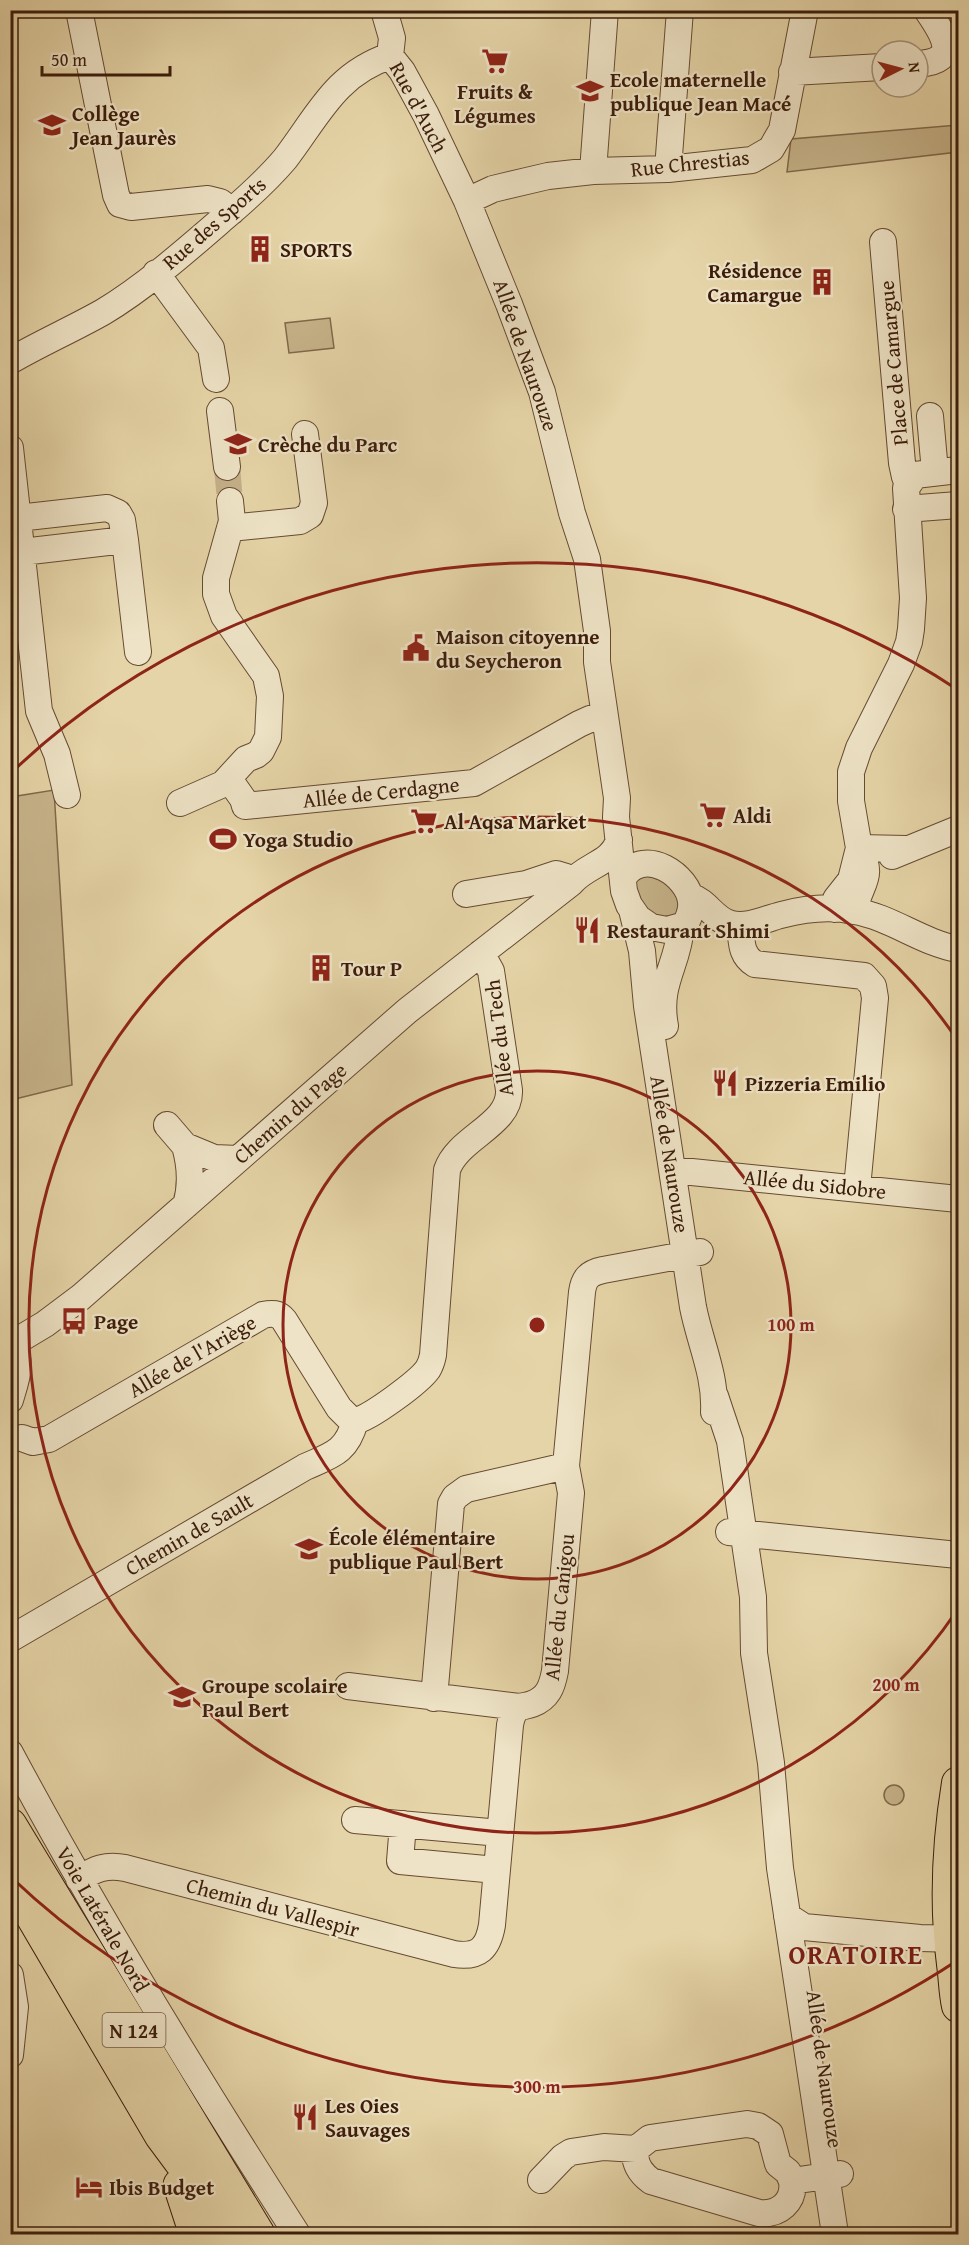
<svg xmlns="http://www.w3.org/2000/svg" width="969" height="2245" font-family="'Gentium Book Plus',serif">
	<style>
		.green { fill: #c8b58c; stroke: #82684c; stroke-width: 1.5 }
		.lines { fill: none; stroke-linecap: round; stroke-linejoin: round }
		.minor-tunnel { stroke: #c3af88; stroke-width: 26; stroke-dasharray: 26 13; stroke-linecap: butt }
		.minor-casing { stroke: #664a32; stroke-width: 28 }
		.major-casing { stroke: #3b1c0b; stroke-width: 34 }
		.highway-casing { stroke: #3b1c0b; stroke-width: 35 }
		.minor { stroke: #eee3c6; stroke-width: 26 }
		.major { stroke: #e5d4a7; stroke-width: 32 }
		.highway { stroke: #e5d4a7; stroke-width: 33 }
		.ring { fill: none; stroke: #8f2418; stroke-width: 3 }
		.labels { text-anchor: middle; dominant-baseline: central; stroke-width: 4.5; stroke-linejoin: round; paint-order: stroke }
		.shield { fill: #eee3c6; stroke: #715843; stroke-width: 1.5 }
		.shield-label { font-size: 20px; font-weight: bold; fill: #3b1c0b }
		.poi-label { font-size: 21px; font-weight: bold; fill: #3b1c0b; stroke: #eee3c6; text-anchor: start }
		.street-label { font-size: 21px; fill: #3b1c0b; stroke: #eee3c6 }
		.district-label { font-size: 27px; font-weight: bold; letter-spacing: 1.5px; fill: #7a1f14; stroke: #eee3c6 }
		.centre { fill: #8f2418; stroke: #eee3c6; stroke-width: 3 }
		.ring-label { font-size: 18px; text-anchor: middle; font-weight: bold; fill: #8f2418; stroke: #eee3c6; stroke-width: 4.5; stroke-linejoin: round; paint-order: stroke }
	</style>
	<rect width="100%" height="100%" fill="#e5d4a7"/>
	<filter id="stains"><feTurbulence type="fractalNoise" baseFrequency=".00333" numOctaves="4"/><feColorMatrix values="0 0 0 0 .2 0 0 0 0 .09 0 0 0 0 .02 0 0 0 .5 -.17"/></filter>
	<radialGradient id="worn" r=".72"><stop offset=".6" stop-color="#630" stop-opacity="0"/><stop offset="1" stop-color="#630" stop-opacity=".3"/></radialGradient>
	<!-- green -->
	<path class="green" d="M958,125V152L787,172L791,139Z
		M330,318L334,348L289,353L285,323Z
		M54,790L72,1085L11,1100V797Z
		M643,874C663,878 675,886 681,907L674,917L658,918L641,906L633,882Z
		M884 1795a10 10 0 1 1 20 0a10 10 0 1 1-20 0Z"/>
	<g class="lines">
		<!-- minor-tunnel -->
		<path class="minor-tunnel" d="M227,467L230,501"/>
		<defs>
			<path id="minor" d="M79,10L116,195L120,204L131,207L208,199L220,202L232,211
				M384,10L392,38L390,56L402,71L426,115L467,201L509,304L542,392L572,513L587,559L597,631V662L617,798L616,817L624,891L629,905L638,918L651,927L667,930L685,925C689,917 692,910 691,902C689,876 645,846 624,876
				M918,64C963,61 942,32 927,10
				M792,72L882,67
				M668,169L680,10
				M593,171L605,10
				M467,201L493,189L548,176L593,171L668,169L752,160L771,149L782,130L805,10
				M883,242L902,463L905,477L909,481
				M156,273L211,348L216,379
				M10,361C41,343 73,329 103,312C145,287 189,248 226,216C246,199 268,179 285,159C318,116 335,74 390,56
				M220,411L227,467
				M930,416L935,472
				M10,448L39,711L57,754L67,795
				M906,509L958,505
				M18,518L107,508L118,513L122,520L125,540L22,552
				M230,528L300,521L310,515L314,503L305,434
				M125,540L138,652
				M229,779L243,799L245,806L474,783L579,724L590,719L605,717
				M180,803L223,784L246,759L256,755L261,751L268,737L270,696L266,676L224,616L216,594V578L232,521L230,501
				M906,849L859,848L851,801V772L859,748L901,664L909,642L911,629L913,598L906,488L915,475L958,470
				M892,856L958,829
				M466,894L526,884L556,874L566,877L571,883
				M690,896C708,902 714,920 731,924C748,928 765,919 781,915C804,909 831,906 854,911C891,917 922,943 958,949
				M835,909L836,899L851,880L859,848C875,879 860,881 854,911
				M632,910L642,951L647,1006L693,1307C700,1343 716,1375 714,1412
				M740,925C742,941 740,955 755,964L864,976L873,986L875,998L857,1188
				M665,1026C657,983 678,966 681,927
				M167,1125L185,1146
				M672,1170L958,1199
				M186,1205C192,1185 191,1167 185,1146L214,1158L238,1159
				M10,1345L45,1324L81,1297L407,1011L571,883C587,864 612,864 619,840
				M715,1396L730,1441L753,1597L754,1653L771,1763L780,1868L835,2234
				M10,1400C16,1379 23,1364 12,1344
				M355,1421C370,1418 419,1382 428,1369C431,1364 432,1360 433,1355L447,1170C458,1137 511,1125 509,1090L491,971L481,953
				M22,1438L33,1442L49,1439L263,1315C272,1313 278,1313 284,1320L339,1408L348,1417L355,1421
				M729,1532L958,1555
				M10,1639L305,1467C332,1455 347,1452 355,1421
				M348,1686L519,1707
				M434,1698L451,1504L455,1497L466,1489L566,1466L582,1292C584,1278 589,1273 603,1270L700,1252
				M10,1753C98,1918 196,2077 297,2234
				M355,1820L500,1833
				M403,1824L400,1861L496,1870
				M79,1879C95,1869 106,1864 125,1868L454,1954C479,1958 488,1948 492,1925L510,1725C511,1719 513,1712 518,1708C521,1706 527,1706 532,1704C548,1698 552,1687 555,1671L571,1493L566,1466
				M787,1916L804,1927L920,1938L958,1939
				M10,1975L15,2007L10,2055
				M636,2149C633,2162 640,2173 651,2181L759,2213C779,2215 795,2202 792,2181
				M541,2180L563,2157L571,2152L604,2147L636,2149L650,2138L747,2124L758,2126L770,2134L778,2164L788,2172L792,2181L840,2174"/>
			<path id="major" d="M958,1783C948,1845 945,1902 953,1964C955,1978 955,1993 958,2006"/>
			<path id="highway" d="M10,1825L258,2234
				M10,1878L161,2135L184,2166L227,2234
				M180,2185L196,2234"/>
		</defs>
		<!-- minor casing -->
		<use href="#minor" class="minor-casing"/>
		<!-- major casing -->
		<use href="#major" class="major-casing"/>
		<!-- highway casing -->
		<use href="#highway" class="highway-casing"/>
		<!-- minor -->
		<use href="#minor" class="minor"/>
		<!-- major -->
		<use href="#major" class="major"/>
		<!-- highway -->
		<use href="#highway" class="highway"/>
	</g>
	<!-- distance rings -->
	<g class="ring">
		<circle cx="537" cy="1325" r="254"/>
		<path d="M958 1609A508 508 0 1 1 958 1041"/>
		<path d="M958 1960A762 762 0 0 1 12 1878M12 772A762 762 0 0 1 958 690"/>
	</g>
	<!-- icons -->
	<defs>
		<symbol id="supermarket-bare" viewBox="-9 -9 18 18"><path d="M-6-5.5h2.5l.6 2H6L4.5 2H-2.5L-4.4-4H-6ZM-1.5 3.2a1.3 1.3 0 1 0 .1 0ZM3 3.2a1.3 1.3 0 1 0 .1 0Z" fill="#8f2418" stroke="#eee3c6" stroke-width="2.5" paint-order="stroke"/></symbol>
		<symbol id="school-bare" viewBox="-9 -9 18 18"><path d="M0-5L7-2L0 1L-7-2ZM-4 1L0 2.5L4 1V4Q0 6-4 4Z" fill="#8f2418" stroke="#eee3c6" stroke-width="2.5" paint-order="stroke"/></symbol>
		<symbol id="building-bare" viewBox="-9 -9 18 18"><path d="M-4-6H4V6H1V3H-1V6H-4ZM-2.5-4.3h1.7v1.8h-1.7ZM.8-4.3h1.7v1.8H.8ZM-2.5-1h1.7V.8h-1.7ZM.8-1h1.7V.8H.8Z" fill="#8f2418" stroke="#eee3c6" stroke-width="2.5" paint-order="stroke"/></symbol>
		<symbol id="civic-bare" viewBox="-9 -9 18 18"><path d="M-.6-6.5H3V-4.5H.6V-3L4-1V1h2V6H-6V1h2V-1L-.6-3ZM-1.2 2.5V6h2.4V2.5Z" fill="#8f2418" stroke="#eee3c6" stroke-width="2.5" paint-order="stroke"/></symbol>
		<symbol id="stadium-bare" viewBox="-9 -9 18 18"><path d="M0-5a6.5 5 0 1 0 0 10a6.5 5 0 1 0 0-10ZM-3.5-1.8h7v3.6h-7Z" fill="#8f2418" stroke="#eee3c6" stroke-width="2.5" paint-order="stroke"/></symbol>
		<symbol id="restaurant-bare" viewBox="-9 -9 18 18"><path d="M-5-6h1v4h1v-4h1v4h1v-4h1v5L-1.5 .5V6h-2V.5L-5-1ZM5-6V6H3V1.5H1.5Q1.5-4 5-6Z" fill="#8f2418" stroke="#eee3c6" stroke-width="2.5" paint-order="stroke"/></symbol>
		<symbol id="bus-bare" viewBox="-9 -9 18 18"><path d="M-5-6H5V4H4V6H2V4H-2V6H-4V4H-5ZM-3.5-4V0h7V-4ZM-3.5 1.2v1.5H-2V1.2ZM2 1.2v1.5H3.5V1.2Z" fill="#8f2418" stroke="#eee3c6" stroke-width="2.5" paint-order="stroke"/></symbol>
		<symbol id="hotel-bare" viewBox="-9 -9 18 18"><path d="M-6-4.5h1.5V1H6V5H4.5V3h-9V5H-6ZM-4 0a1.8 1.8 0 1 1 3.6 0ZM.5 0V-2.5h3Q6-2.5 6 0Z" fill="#8f2418" stroke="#eee3c6" stroke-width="2.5" paint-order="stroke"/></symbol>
	</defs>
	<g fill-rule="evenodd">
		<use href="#supermarket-bare" x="476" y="42" width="38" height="38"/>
		<use href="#school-bare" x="571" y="72" width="38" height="38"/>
		<use href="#school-bare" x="33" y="106" width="38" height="38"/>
		<use href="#building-bare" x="241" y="230" width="38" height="38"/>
		<use href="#building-bare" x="803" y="263" width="38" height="38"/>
		<use href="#school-bare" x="219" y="425" width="38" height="38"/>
		<use href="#civic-bare" x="397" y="629" width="38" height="38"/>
		<use href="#supermarket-bare" x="694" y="796" width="38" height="38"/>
		<use href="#supermarket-bare" x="405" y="802" width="38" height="38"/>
		<use href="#stadium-bare" x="204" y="820" width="38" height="38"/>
		<use href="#restaurant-bare" x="568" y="911" width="38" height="38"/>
		<use href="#building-bare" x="302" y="949" width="38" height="38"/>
		<use href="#restaurant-bare" x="706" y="1064" width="38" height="38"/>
		<use href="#bus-bare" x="55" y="1302" width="38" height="38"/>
		<use href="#school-bare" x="290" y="1530" width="38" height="38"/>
		<use href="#school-bare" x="163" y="1678" width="38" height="38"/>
		<use href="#restaurant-bare" x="286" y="2098" width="38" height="38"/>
		<use href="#hotel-bare" x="70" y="2168" width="38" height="38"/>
	</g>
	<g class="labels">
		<!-- shield labels -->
		<rect class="shield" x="102.5" y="2013" width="63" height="34" rx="4.5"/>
		<g class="shield-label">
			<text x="134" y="2030">N 124</text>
		</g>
		<!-- poi labels -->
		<g class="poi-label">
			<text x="610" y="79">Ecole maternelle<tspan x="610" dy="24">publique Jean Macé</tspan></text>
			<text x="495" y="91" text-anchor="middle">Fruits &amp;<tspan x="495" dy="24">Légumes</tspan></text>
			<text x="72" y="113">Collège<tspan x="72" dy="24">Jean Jaurès</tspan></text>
			<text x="280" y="249">SPORTS</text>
			<text x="802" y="270" text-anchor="end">Résidence<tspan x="802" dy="24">Camargue</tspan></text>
			<text x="258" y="444">Crèche du Parc</text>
			<text x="436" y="636">Maison citoyenne<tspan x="436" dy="24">du Seycheron</tspan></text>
			<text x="733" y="815">Aldi</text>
			<text x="444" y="821">Al Aqsa Market</text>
			<text x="243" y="839">Yoga Studio</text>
			<text x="607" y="930">Restaurant Shimi</text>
			<text x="341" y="968">Tour P</text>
			<text x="745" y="1083">Pizzeria Emilio</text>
			<text x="94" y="1321">Page</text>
			<text x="329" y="1537">École élémentaire<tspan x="329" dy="24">publique Paul Bert</tspan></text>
			<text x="202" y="1685">Groupe scolaire<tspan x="202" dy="24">Paul Bert</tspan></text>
			<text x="325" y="2105">Les Oies<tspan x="325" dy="24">Sauvages</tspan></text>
			<text x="109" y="2187">Ibis Budget</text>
		</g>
		<!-- street labels -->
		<g class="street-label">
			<text transform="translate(419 107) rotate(62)">Rue d'Auch</text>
			<text transform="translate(690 163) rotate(-6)">Rue Chrestias</text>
			<text transform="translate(214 223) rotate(-41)">Rue des Sports</text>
			<text transform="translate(526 355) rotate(71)">Allée de Naurouze</text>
			<text transform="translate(893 363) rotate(-95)">Place de Camargue</text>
			<text transform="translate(381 792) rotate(-6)">Allée de Cerdagne</text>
			<text transform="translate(499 1038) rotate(-97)">Allée du Tech</text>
			<text transform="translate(290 1113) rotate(-41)">Chemin du Page</text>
			<text transform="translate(670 1154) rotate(81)">Allée de Naurouze</text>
			<text transform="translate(815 1184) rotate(6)">Allée du Sidobre</text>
			<text transform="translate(192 1356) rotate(-30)">Allée de l'Ariège</text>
			<text transform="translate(189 1534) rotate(-30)">Chemin de Sault</text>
			<text transform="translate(559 1607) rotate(-84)">Allée du Canigou</text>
			<text transform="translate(273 1907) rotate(15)">Chemin du Vallespir</text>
			<text transform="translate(103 1919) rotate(60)">Voie Latérale Nord</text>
			<text transform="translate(825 2069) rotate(82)">Allée de Naurouze</text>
		</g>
		<!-- district labels -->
		<g class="district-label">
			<text x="856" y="1954">ORATOIRE</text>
		</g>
	</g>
	<circle cx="537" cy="1325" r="9" class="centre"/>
	<g class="ring-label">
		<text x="791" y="1331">100 m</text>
		<text x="896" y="1691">200 m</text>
		<text x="537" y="2093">300 m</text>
	</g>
	<!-- margin -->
	<rect width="969" height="2245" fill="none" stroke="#e5d4a7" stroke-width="36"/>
	<rect x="12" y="12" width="945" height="2221" fill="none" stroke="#3b1c0b" stroke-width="3"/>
	<rect x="18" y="18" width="933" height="2209" fill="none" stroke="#3b1c0b" stroke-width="1.5"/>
	<!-- north arrow -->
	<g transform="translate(900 69) rotate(84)"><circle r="28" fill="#eee3c6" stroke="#a6937b" stroke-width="1.5"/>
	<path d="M0-4.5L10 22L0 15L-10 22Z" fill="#8f2418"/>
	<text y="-9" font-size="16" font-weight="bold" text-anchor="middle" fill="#3b1c0b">N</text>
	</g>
	<!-- scale -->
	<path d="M42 66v9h128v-9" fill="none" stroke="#3b1c0b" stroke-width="3"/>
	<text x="51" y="66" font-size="18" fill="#3b1c0b" stroke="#eee3c6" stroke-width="4.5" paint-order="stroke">50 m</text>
	<rect width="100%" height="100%" filter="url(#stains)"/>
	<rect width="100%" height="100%" fill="url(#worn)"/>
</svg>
